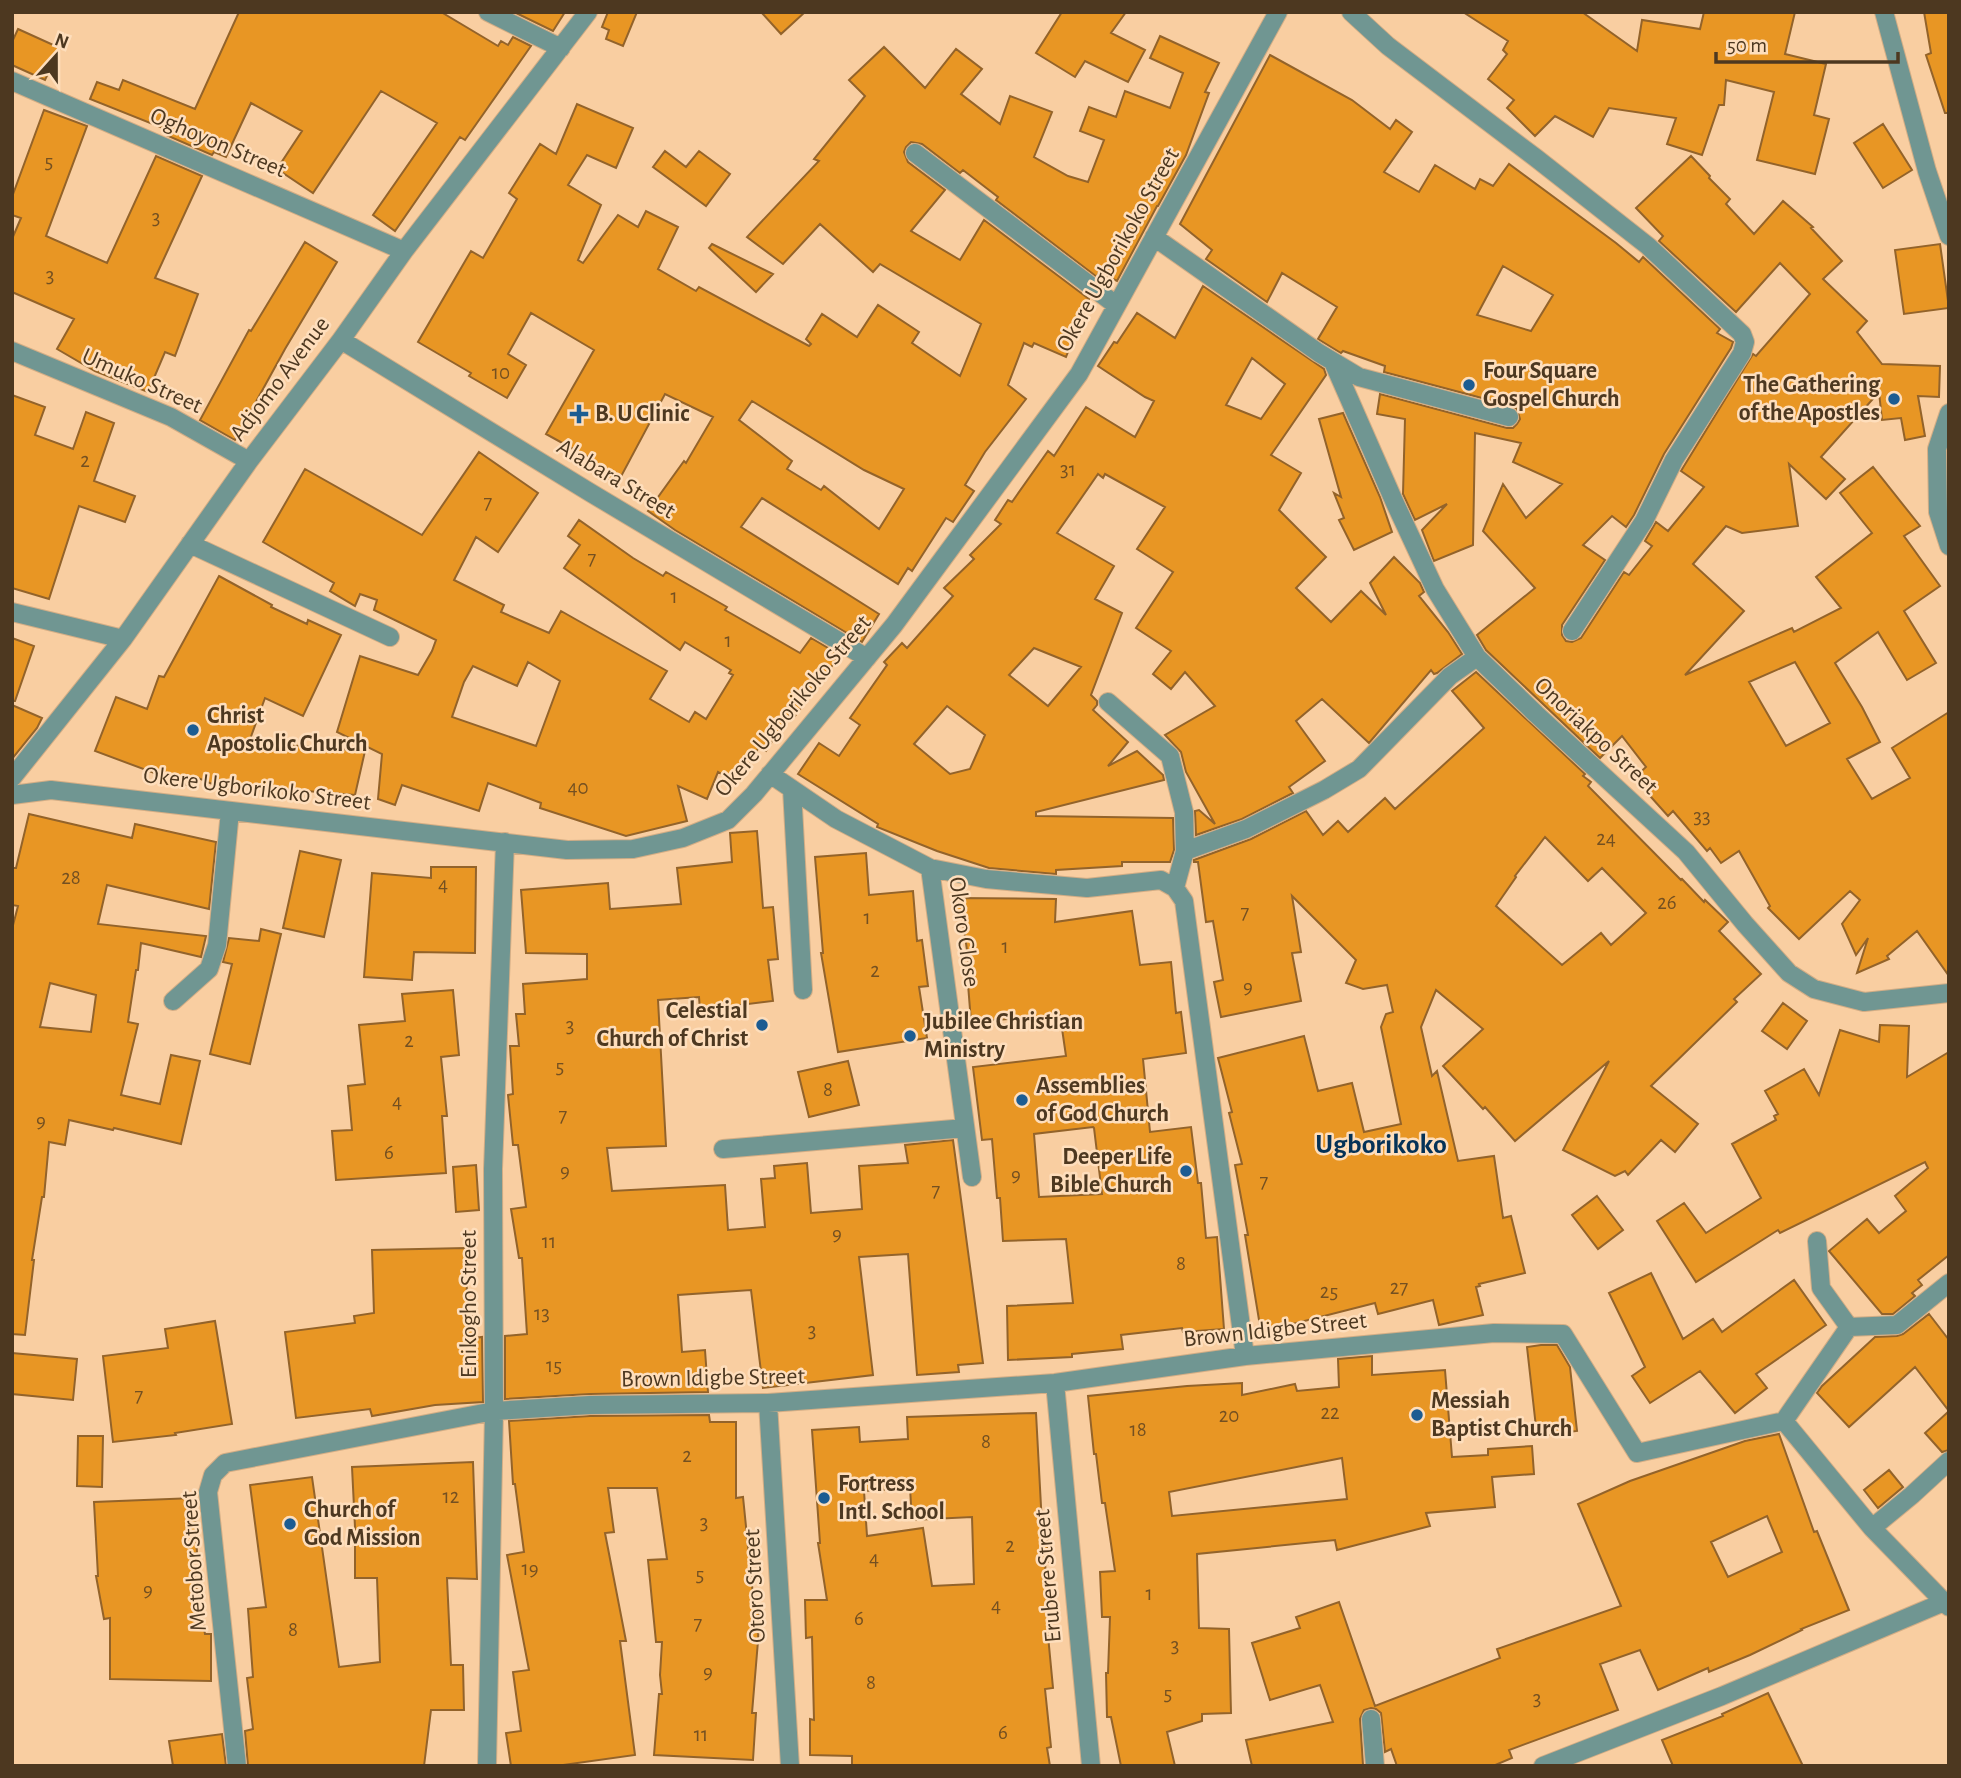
<svg xmlns="http://www.w3.org/2000/svg" width="1961" height="1778" font-family="'Alegreya Sans',sans-serif">
	<style>
		.building { fill: #e89624; stroke: #93632a; stroke-width: 2; fill-rule: evenodd }
		.lines { fill: none; stroke-linecap: round; stroke-linejoin: round }
		.minor-casing { stroke: #d3ad85; stroke-width: 20 }
		.minor { stroke: #709692; stroke-width: 18 }
		.poi-dot { fill: #1c5c92; stroke: #fedebc; stroke-width: 2.5 }
		.labels { text-anchor: middle; dominant-baseline: central; stroke-width: 5; stroke-linejoin: round; paint-order: stroke }
		.number-label { font-size: 21px; fill: #745021 }
		.street-label { font-size: 24px; fill: #4d3820; stroke: #fedebc }
		.poi-label { font-size: 24px; font-weight: bold; fill: #4d3820; stroke: #fedebc; text-anchor: start }
		.quarter-label { font-size: 28px; font-weight: bold; fill: #043257; stroke: #fedebc }
	</style>
	<rect width="100%" height="100%" fill="#f9cea1"/>
	<!-- building -->
	<path class="building" d="M239,12H441L498,46L501,41L508,45L513,37L531,46L465,140L460,137L395,231L373,215L437,123L381,91L313,193L277,169L302,131L251,103L226,157L214,152L212,155L166,135L168,130L90,99L97,82L119,90L123,80L195,109Z
		M514,12H565L553,31Z
		M608,12H637L623,46L606,39L609,30L602,27Z
		M761,12H805L781,34Z
		M1062,12H1126L1111,33L1145,50L1128,82L1085,61L1075,77L1036,53Z
		M1463,12H1582L1637,51L1642,20L1700,29L1704,12H1795L1785,54L1826,64L1814,115L1829,119L1815,174L1757,160L1774,92L1726,80L1724,105H1719L1702,155L1667,144L1676,118L1609,108L1593,137L1555,116L1535,136L1507,108L1514,100L1488,79L1507,54L1503,50L1508,41Z
		M1924,12H1949V113H1945L1926,55L1931,53Z
		M18,29L60,48L45,80L12,65V42Z
		M1160,36L1219,63L1205,92L1209,93L1186,155L1158,206H1157L1117,281L1099,272L1097,277L996,200L998,197L963,170L960,173L922,144L911,142L906,147L904,152L908,162L945,190L911,231L960,260L984,220L1089,299L1066,357L1034,343L1032,347L1024,343L1008,385L1026,399L985,452L965,485L974,491L953,522L946,518L912,571L908,568L898,584L762,498L741,527L879,614L862,642L675,530L648,511L684,461L686,463L713,417L665,394L617,484L590,470L595,461L546,434L594,350L531,313L508,354L526,365L507,398L469,376L471,373L418,342L471,251L483,258L517,199L509,193L540,144L556,154L577,104L633,128L616,168L587,155L568,185L601,205L578,260L583,263L618,215L638,227L646,211L678,227L658,269L696,291L699,287L809,346L811,344L806,339L822,314L857,337L878,305L919,332L912,343L960,376L981,324L880,264L873,272L820,224L783,264L747,237L819,161L814,159L865,96L849,80L884,47L925,88L956,49L982,69L961,94L1000,124L1010,96L1052,112L1034,157L1068,176L1088,182L1104,140L1080,131L1089,107L1116,117L1125,91L1170,108L1183,73L1150,58ZM752,401L864,470L904,489L879,529L824,486L821,490L787,469L792,461L739,420Z
		M1270,55L1352,100L1390,129L1396,120L1412,132L1384,172L1419,192L1435,165L1475,189L1480,179L1493,186L1509,164L1616,243L1639,262L1643,257L1720,329L1717,333L1733,342L1731,348L1664,454L1634,515L1626,527L1612,516L1583,545L1605,560L1562,625V635L1566,641L1572,642L1581,638L1624,572L1629,575L1652,546L1645,541L1656,522L1668,531L1704,487L1681,471L1684,466L1753,354L1756,356L1810,294L1780,263L1736,312L1659,241L1663,236L1636,208L1691,156L1710,176L1709,178L1730,199L1726,204L1754,234L1783,201L1813,227L1811,228L1842,261L1823,279L1867,321L1857,332L1882,364L1940,366L1939,397L1918,396L1925,436L1905,440L1901,418L1882,420L1879,392L1821,457L1845,479L1826,499L1789,464L1798,526L1742,533L1726,526L1693,564L1744,611L1685,675L1792,628L1794,632L1841,608L1816,577L1872,533L1840,493L1873,467L1920,526L1904,536L1940,586L1904,611L1936,663L1907,680L1878,632L1835,663L1862,707L1880,742L1847,759L1872,799L1910,778L1892,748L1949,712V976L1917,931L1887,956L1889,959L1857,973L1868,938L1856,955L1842,924L1860,900L1850,891L1799,939L1768,908L1770,906L1739,851L1721,863L1710,848L1707,851L1673,811L1668,816L1634,778L1646,767L1622,736L1600,758L1486,650L1477,635L1535,588L1483,531L1503,484L1526,518L1562,484L1513,462L1521,443L1475,433L1473,545L1434,561L1422,530L1447,504L1415,520L1403,494L1405,419L1377,414L1380,394L1507,428H1513L1517,424L1520,419L1517,409L1512,406L1384,372L1385,366L1343,351L1341,353L1318,339L1337,307L1282,273L1267,302L1206,259L1212,250L1180,224ZM1503,266L1553,295L1531,331L1477,315ZM1795,662L1830,723L1786,746L1749,682Z
		M44,110L87,126L46,236L107,263L156,156L202,176L155,278L198,294L175,356L165,352L148,392L95,371L57,349L74,319L12,292V239L21,218L12,215V197Z
		M1883,124L1912,170L1883,188L1854,143Z
		M665,151L686,167L699,151L730,174L706,206L653,167Z
		M305,242L337,262L285,349L235,440L200,420L249,330L251,331Z
		M712,244L773,274L756,292L709,248Z
		M1940,244L1949,308L1904,314L1895,250Z
		M1203,286L1324,369L1326,375L1271,455L1301,473L1279,510L1326,557L1296,588L1331,622L1361,591L1386,615L1370,583L1394,557L1420,583L1424,592L1419,596L1448,632L1462,654L1437,673L1434,674L1431,670L1369,743L1322,699L1296,721L1325,761L1289,787L1293,793L1242,819L1196,835L1195,811L1199,810L1215,824L1186,772L1181,752L1165,735L1215,706L1185,672L1171,689L1153,674L1171,651L1136,628L1173,572L1137,549L1165,507L1105,474L1103,478L1098,474L1057,533L1114,566L1095,599L1122,613L1091,695L1097,701V705L1093,710L1128,742L1108,766L1137,751L1163,775L1164,780L1036,812V816L1173,818L1174,850L1170,862H1122V866L1056,870V874L989,868L937,851L877,827L878,824L798,774L819,743L839,756L860,725L850,718L887,665L884,662L902,643L907,648L953,596L944,588L974,559L970,555L1001,524L995,520L1008,500L1012,502L1048,451L1054,456L1086,407L1135,437L1154,401L1145,397L1098,366L1114,342L1117,343L1137,313L1175,338ZM1252,358L1285,384L1261,419L1226,405ZM1034,648L1081,667L1048,706L1009,675ZM947,706L985,735L970,769L950,774L914,744Z
		M12,395L45,407L35,435L73,449L86,412L114,423L94,481L135,496L125,522L79,506L49,599L12,588Z
		M1343,413L1380,497L1392,532L1354,550L1339,520L1344,518L1334,493L1341,497L1319,419Z
		M479,452L538,493L498,552L476,537L454,580L504,605L501,612L549,633L561,611L667,671L650,699L689,722L695,712L706,719L733,675L729,673L731,670L685,642L680,650L564,568L580,545L568,536L579,520L633,558L663,576L666,572L727,607L725,610L800,653L811,638L840,655L795,716L790,713L766,751L759,747L737,783L718,772L707,799L678,786L687,821L626,836L540,808L541,803L488,783L479,811L402,785L395,805L378,799L382,754L337,732L360,656L418,675L432,651L436,640L374,610L377,600L360,594L355,606L330,591L334,583L263,542L305,469L422,535ZM528,662L560,681L536,746L452,717L464,682L473,666L517,686Z
		M219,576L272,605L271,607L307,624L308,620L341,635L303,716L265,698L249,742L365,751L355,795L234,785L231,792L196,777L192,787L95,751L116,697L147,709L159,676L164,677Z
		M12,638L34,646L15,701H12Z
		M1476,672L1585,774L1583,776L1591,782L1588,786L1681,880L1682,879L1704,902L1705,900L1728,922L1719,931L1761,974L1734,999L1737,1002L1651,1086L1698,1124L1675,1152L1661,1140L1628,1175L1625,1171L1615,1176L1563,1150L1609,1061L1515,1141L1485,1107L1483,1109L1443,1066L1483,1029L1436,990L1421,1027L1432,1076L1437,1071L1458,1161L1494,1156L1503,1218L1511,1216L1525,1273L1479,1284L1480,1286L1476,1287L1483,1315L1439,1325L1433,1300L1378,1314L1375,1303L1261,1332L1245,1235H1248L1235,1165L1242,1164L1229,1113L1232,1112L1218,1058L1304,1036L1318,1091L1352,1083L1364,1132L1401,1124L1381,1027L1386,1014L1393,1012L1387,985L1363,989L1346,983L1356,960L1292,896L1301,952L1292,953L1301,1001L1221,1017L1214,982L1223,980L1213,921L1206,922L1198,862H1194V860L1251,839L1306,811L1323,835L1338,821L1348,832L1385,798L1395,809L1484,728L1452,691ZM1545,837L1588,881L1602,868L1646,913L1611,945L1601,933L1562,965L1496,906L1516,877L1515,876Z
		M12,705L42,718L37,728L12,759Z
		M29,814L132,838L135,824L216,842L209,909L107,885L98,924L206,936L201,957L141,943L138,970H136L128,1022L138,1024L121,1095L160,1104L171,1055L200,1061L181,1144L114,1128L113,1130L69,1120L65,1145L49,1142L44,1197H42L32,1260H34L25,1335L12,1334V929L18,906L12,905V868H16ZM50,983L96,995L91,1032L40,1027Z
		M757,831L763,908L773,907L778,959L768,960L773,1001L700,1010L699,997L658,1000L666,1146L607,1148L612,1191L725,1185L728,1230L765,1227L761,1179L775,1178L774,1166L807,1163L811,1213L862,1209L859,1166L908,1163L905,1145L953,1140L983,1363L958,1365L959,1372L917,1375L908,1254L859,1257L873,1375L763,1388L751,1290L678,1295L682,1352L705,1350L708,1392L590,1394L505,1399V1336L527,1334L522,1258H519L511,1209L526,1207L518,1145H513L508,1095L513,1094L510,1046H519L516,1014H525L523,984L587,979V954L526,953L521,890L608,883L610,909L681,904L677,868L732,862L730,833Z
		M300,851L341,860L324,937L283,928Z
		M866,853L869,895L913,891L917,941L922,940L928,986L919,987L927,1038L838,1052L821,953H823L815,857Z
		M431,867H476L475,953L414,952L412,980L364,977L372,873L431,878Z
		M956,898L1056,899L1055,922L1132,911L1140,965L1171,962L1176,1013L1181,1012L1186,1053L1143,1059L1150,1132L1191,1127L1198,1183H1201L1206,1238L1217,1237L1224,1329L1183,1332L1182,1328L1121,1335L1123,1349L1072,1354V1357L1008,1360L1007,1306L1073,1303L1066,1239L1003,1241L1000,1198H997L992,1139L982,1140L973,1067L1066,1056L1060,1015L971,1022L968,984H972L962,916H955ZM1093,1127L1094,1128L1102,1194L1039,1197L1034,1134Z
		M261,929L281,934L250,1064L210,1054L232,964L223,962L229,938L259,941Z
		M453,990L459,1055L441,1057L447,1116H442L446,1173L336,1180L332,1131L352,1130L348,1086L365,1084L359,1025L405,1021L402,994Z
		M1783,1003L1807,1021L1787,1049L1762,1031Z
		M1880,1025L1909,1026L1907,1077L1949,1052V1255L1918,1280L1922,1285L1912,1293L1915,1296L1893,1314H1882L1829,1251L1867,1219L1879,1233L1906,1211L1895,1196L1928,1168L1925,1162L1780,1233L1778,1230L1696,1282L1657,1221L1684,1203L1706,1233L1761,1198L1732,1144L1776,1120L1774,1116L1778,1114L1765,1091L1804,1069L1819,1095L1840,1030L1879,1042Z
		M848,1061L859,1105L809,1117L798,1072Z
		M476,1165L479,1210L456,1212L453,1167Z
		M1597,1196L1623,1230L1598,1249L1572,1215Z
		M466,1248L467,1301L472,1300L474,1338L482,1337L483,1402L435,1405L372,1416L370,1409L296,1418L285,1332L355,1323L354,1316L374,1313L372,1250Z
		M1651,1273L1683,1339L1713,1319L1722,1332L1794,1280L1826,1325L1756,1374L1767,1388L1735,1413L1700,1371L1650,1403L1632,1376L1645,1367L1609,1293Z
		M1929,1314L1949,1340V1411L1915,1367L1849,1427L1817,1393L1822,1386L1875,1337L1897,1336L1903,1334Z
		M215,1321L232,1424L175,1433L176,1435L113,1442L103,1356L168,1348L165,1329Z
		M1541,1345H1557L1570,1367L1577,1431L1537,1436L1527,1347Z
		M12,1353L77,1359L73,1400L12,1394Z
		M1372,1356V1375L1445,1370L1452,1457L1488,1455V1449L1532,1446L1534,1474L1492,1477L1495,1507L1426,1513L1430,1526L1337,1550L1335,1540L1197,1554L1199,1628L1229,1629L1231,1713L1202,1714V1721L1167,1732L1175,1766H1121L1111,1717H1107L1106,1673H1108L1110,1617H1102L1100,1572L1115,1571L1105,1503H1102L1096,1454H1094L1088,1396L1187,1386L1242,1383V1395L1295,1384L1297,1391L1339,1387L1338,1359ZM1342,1458L1347,1499L1172,1516L1169,1492Z
		M1949,1411V1450L1942,1452L1925,1433Z
		M1036,1413L1042,1525H1047L1048,1562H1045L1049,1625H1047L1053,1688L1045,1689L1051,1747L1047,1748L1050,1766H852V1756L810,1755V1719L814,1720L812,1637L806,1638L805,1600H827L818,1543H820L812,1430L859,1427L860,1442L908,1439L907,1417ZM910,1488L912,1520L972,1517L974,1584L932,1586L923,1528L867,1536L864,1491Z
		M709,1415L710,1422H736V1498L743,1497L754,1605H759L758,1641L752,1713H756L753,1760L654,1755L659,1694H662L660,1675L662,1642H656L648,1560L667,1559L657,1488H608L614,1532L605,1533L626,1641H620L635,1755L556,1766H511L506,1733L521,1731L513,1672L529,1670L507,1555L524,1552L515,1484H513L509,1421L590,1416Z
		M1779,1434L1814,1532L1817,1531L1849,1610L1801,1629L1802,1630L1750,1655L1709,1672L1708,1668L1658,1690L1640,1650L1600,1664L1618,1710L1509,1750L1512,1758L1493,1766H1397L1391,1749L1385,1752L1381,1713L1376,1709L1371,1708L1364,1710L1360,1719L1363,1765L1362,1766H1252L1246,1740L1333,1722L1320,1685L1270,1700L1252,1643L1300,1628L1296,1617L1339,1602L1375,1706L1500,1658L1497,1649L1621,1606L1578,1504L1630,1481L1745,1441ZM1767,1516L1782,1552L1728,1577L1711,1542Z
		M78,1436H103L102,1487L77,1486Z
		M473,1462L477,1579L447,1578L451,1665H463L464,1710H431L424,1766H248L245,1731L253,1729L247,1678L253,1677L248,1609L266,1607L250,1485L312,1477L339,1667L380,1662L377,1578H355V1527L352,1467Z
		M1889,1470L1903,1487L1878,1508L1864,1490Z
		M194,1498L197,1553L190,1554L205,1634H211V1681L110,1679V1618L104,1619L96,1576H98L94,1502Z
		M1768,1693L1803,1766H1673L1662,1740L1723,1716L1722,1714Z
		M222,1734L226,1766H173L169,1741Z"/>
	<g class="lines">
		<defs>
			<path id="minor" d="M488,12L561,48
				M1351,12L1388,46L1536,158L1648,246L1742,334L1745,342L1742,353L1674,460L1644,521L1572,631
				M1884,12L1927,171L1949,236
				M12,81L404,251
				M915,153L1116,305
				M1154,237L1319,353L1359,377L1509,417
				M341,340L591,493L867,658
				M12,351L171,417L249,461
				M1333,362L1394,501L1435,589L1477,657L1536,714L1686,852L1745,924L1789,973L1814,989L1864,1002L1949,993
				M1949,413L1937,449L1938,512L1949,546
				M190,544L390,637
				M12,612L123,639
				M1108,702L1170,756L1184,812L1185,851
				M770,774L836,819L930,868L986,879L1087,888L1161,880L1175,888L1184,901L1245,1356
				M12,778L123,639L249,461L341,340L404,251L588,12
				M792,789L803,990
				M12,795L51,790L567,850L633,849L683,838L728,820L754,794L894,625L1079,374L1278,12
				M930,868L972,1177
				M1175,888L1185,851L1246,829L1324,790L1359,769L1450,676L1477,657
				M173,1001L209,969L217,945L230,811
				M723,1149L965,1128
				M1849,1327L1897,1325L1949,1283
				M1055,1383L1091,1766
				M768,1403L790,1766
				M1784,1421L1872,1528L1949,1607
				M1872,1528L1912,1495L1949,1461
				M1371,1719L1375,1766
				M237,1766L208,1492L213,1475L225,1463L494,1411L590,1405L768,1403L1055,1383L1245,1356L1494,1333L1563,1334L1637,1453L1784,1421L1849,1327L1821,1288L1817,1241
				M487,1766L494,1411L493,1169L505,842
				M1543,1766L1722,1696L1944,1602"/>
		</defs>
		<!-- minor casing -->
		<use href="#minor" class="minor-casing"/>
		<!-- minor -->
		<use href="#minor" class="minor"/>
	</g>
	<!-- markers -->
	<g class="poi-dot">
		<circle cx="1469" cy="385" r="7"/>
		<circle cx="1894" cy="399" r="7"/>
		<path d="M575.5 403.5h7v7h7v7h-7v7h-7v-7h-7v-7h7z"/>
		<circle cx="193" cy="730" r="7"/>
		<circle cx="762" cy="1025" r="7"/>
		<circle cx="910" cy="1036" r="7"/>
		<circle cx="1022" cy="1100" r="7"/>
		<circle cx="1186" cy="1171" r="7"/>
		<circle cx="1417" cy="1415" r="7"/>
		<circle cx="824" cy="1498" r="7"/>
		<circle cx="290" cy="1524" r="7"/>
	</g>
	<g class="labels">
		<!-- number labels -->
		<g class="number-label">
			<text x="49" y="161">5</text>
			<text x="156" y="217">3</text>
			<text x="50" y="275">3</text>
			<text x="501" y="372">10</text>
			<text x="85" y="460">2</text>
			<text x="1068" y="469">31</text>
			<text x="488" y="502">7</text>
			<text x="592" y="558">7</text>
			<text x="674" y="596">1</text>
			<text x="728" y="640">1</text>
			<text x="578" y="787">40</text>
			<text x="1702" y="816">33</text>
			<text x="1606" y="838">24</text>
			<text x="71" y="877">28</text>
			<text x="443" y="884">4</text>
			<text x="1667" y="902">26</text>
			<text x="1245" y="912">7</text>
			<text x="867" y="917">1</text>
			<text x="1005" y="946">1</text>
			<text x="875" y="970">2</text>
			<text x="1248" y="986">9</text>
			<text x="570" y="1025">3</text>
			<text x="409" y="1040">2</text>
			<text x="560" y="1066">5</text>
			<text x="828" y="1089">8</text>
			<text x="397" y="1101">4</text>
			<text x="563" y="1115">7</text>
			<text x="41" y="1120">9</text>
			<text x="389" y="1152">6</text>
			<text x="565" y="1170">9</text>
			<text x="1016" y="1174">9</text>
			<text x="1264" y="1181">7</text>
			<text x="936" y="1190">7</text>
			<text x="837" y="1233">9</text>
			<text x="549" y="1241">11</text>
			<text x="1181" y="1263">8</text>
			<text x="1399" y="1287">27</text>
			<text x="1329" y="1291">25</text>
			<text x="542" y="1313">13</text>
			<text x="812" y="1330">3</text>
			<text x="554" y="1365">15</text>
			<text x="139" y="1395">7</text>
			<text x="1330" y="1412">22</text>
			<text x="1229" y="1415">20</text>
			<text x="1138" y="1429">18</text>
			<text x="986" y="1441">8</text>
			<text x="687" y="1455">2</text>
			<text x="451" y="1496">12</text>
			<text x="704" y="1522">3</text>
			<text x="1010" y="1545">2</text>
			<text x="874" y="1558">4</text>
			<text x="530" y="1568">19</text>
			<text x="700" y="1574">5</text>
			<text x="148" y="1589">9</text>
			<text x="1149" y="1593">1</text>
			<text x="996" y="1605">4</text>
			<text x="859" y="1618">6</text>
			<text x="698" y="1623">7</text>
			<text x="293" y="1629">8</text>
			<text x="1175" y="1645">3</text>
			<text x="708" y="1671">9</text>
			<text x="871" y="1682">8</text>
			<text x="1168" y="1693">5</text>
			<text x="1537" y="1698">3</text>
			<text x="1003" y="1732">6</text>
			<text x="701" y="1734">11</text>
		</g>
		<!-- street labels -->
		<g class="street-label">
			<text transform="translate(218 143) rotate(23)">Oghoyon Street</text>
			<text transform="translate(1118 250) rotate(-61)">Okere Ugborikoko Street</text>
			<text transform="translate(280 379) rotate(-53)">Adjomo Avenue</text>
			<text transform="translate(142 381) rotate(24)">Umuko Street</text>
			<text transform="translate(616 479) rotate(31)">Alabara Street</text>
			<text transform="translate(793 706) rotate(-50)">Okere Ugborikoko Street</text>
			<text transform="translate(1596 736) rotate(43)">Onoriakpo Street</text>
			<text transform="translate(257 789) rotate(7)">Okere Ugborikoko Street</text>
			<text transform="translate(964 932) rotate(82)">Okoro Close</text>
			<text transform="translate(469 1304) rotate(-90)">Enikogho Street</text>
			<text transform="translate(1275 1330) rotate(-6)">Brown Idigbe Street</text>
			<text transform="translate(713 1378) rotate(-1)">Brown Idigbe Street</text>
			<text transform="translate(194 1561) rotate(-94)">Metobor Street</text>
			<text transform="translate(1048 1576) rotate(-95)">Erubere Street</text>
			<text transform="translate(755 1586) rotate(-93)">Otoro Street</text>
		</g>
		<!-- poi labels -->
		<g class="poi-label">
			<text x="1483" y="371">Four Square<tspan x="1483" dy="28">Gospel Church</tspan></text>
			<text x="1880" y="385" text-anchor="end">The Gathering<tspan x="1880" dy="28">of the Apostles</tspan></text>
			<text x="595" y="414">B. U Clinic</text>
			<text x="207" y="716">Christ<tspan x="207" dy="28">Apostolic Church</tspan></text>
			<text x="748" y="1011" text-anchor="end">Celestial<tspan x="748" dy="28">Church of Christ</tspan></text>
			<text x="924" y="1022">Jubilee Christian<tspan x="924" dy="28">Ministry</tspan></text>
			<text x="1036" y="1086">Assemblies<tspan x="1036" dy="28">of God Church</tspan></text>
			<text x="1172" y="1157" text-anchor="end">Deeper Life<tspan x="1172" dy="28">Bible Church</tspan></text>
			<text x="1431" y="1401">Messiah<tspan x="1431" dy="28">Baptist Church</tspan></text>
			<text x="838" y="1484">Fortress<tspan x="838" dy="28">Intl. School</tspan></text>
			<text x="304" y="1510">Church of<tspan x="304" dy="28">God Mission</tspan></text>
		</g>
		<!-- quarter labels -->
		<g class="quarter-label">
			<text x="1381" y="1145">Ugborikoko</text>
		</g>
	</g>
	<!-- border -->
	<rect width="1961" height="1778" fill="none" stroke="#4d3820" stroke-width="28"/>
	<!-- north arrow -->
	<g transform="translate(56 56) rotate(21)" stroke="#fedebc" stroke-width="5" paint-order="stroke">
	<path d="M0-5L12 26L0 18L-12 26Z" fill="#4d3820"/>
	<text y="-10" font-size="19" font-weight="bold" text-anchor="middle" fill="#4d3820">N</text>
	</g>
	<!-- scale -->
	<path d="M1716 52v10h182v-10" fill="none" stroke="#4d3820" stroke-width="3.5"/>
	<text x="1727" y="52" font-size="21" fill="#4d3820" stroke="#fedebc" stroke-width="5" paint-order="stroke">50 m</text>
</svg>
